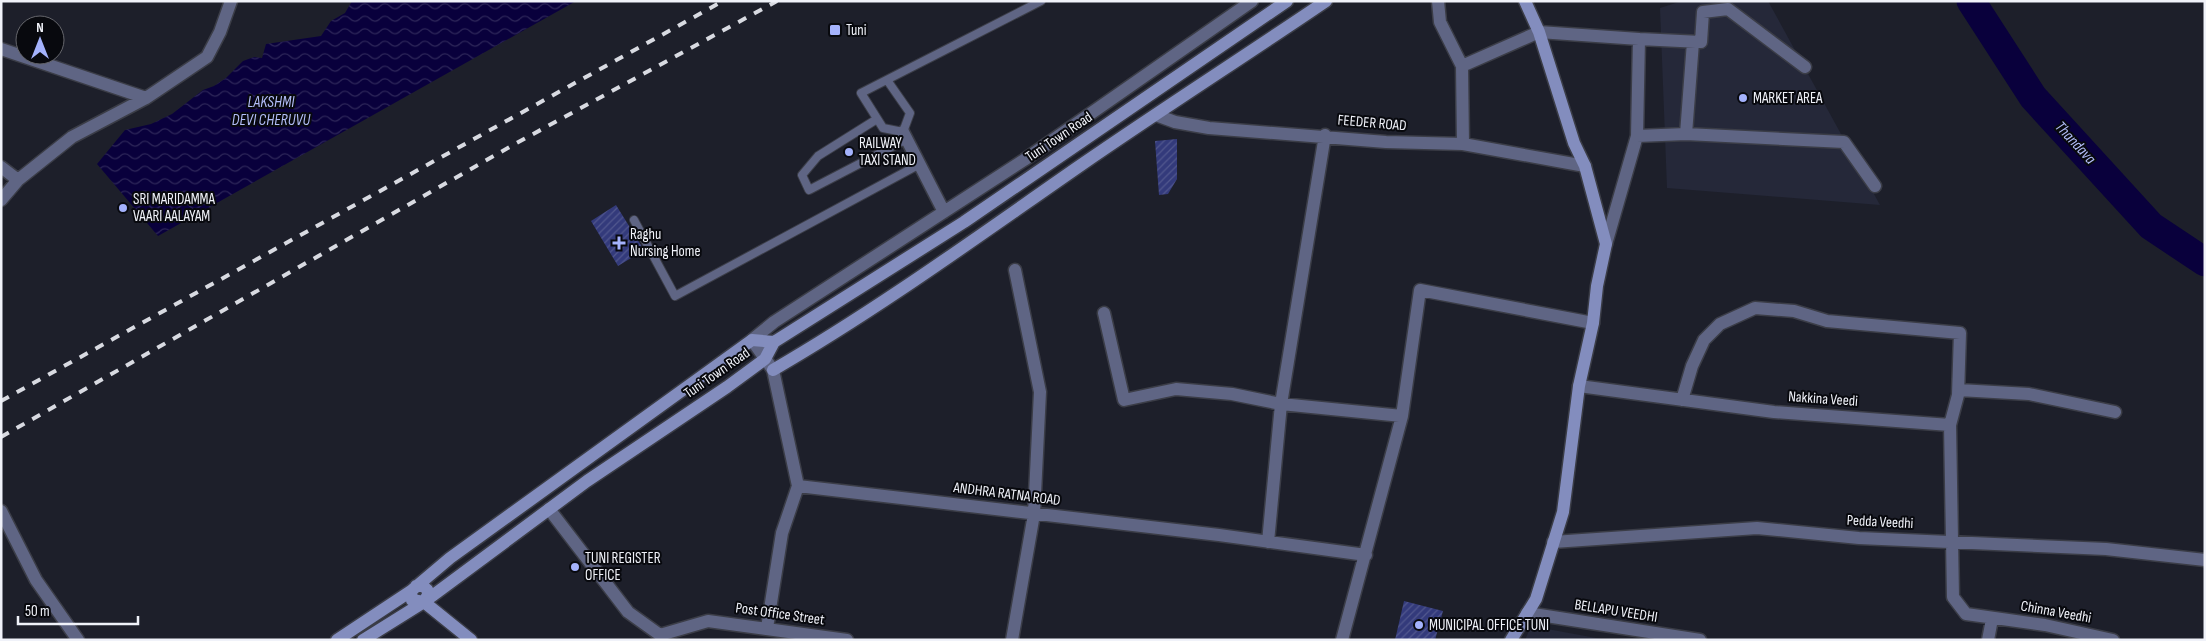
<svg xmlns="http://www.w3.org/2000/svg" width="2206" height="641" font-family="'Sofia Sans Condensed',sans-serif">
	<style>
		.built { fill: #252839 }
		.water { fill: url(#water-waves) }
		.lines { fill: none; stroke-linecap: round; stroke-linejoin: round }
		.river { stroke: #09003c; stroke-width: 29 }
		.building { fill: url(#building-hatch) }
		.lane-casing { stroke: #3b3d47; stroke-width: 10 }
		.street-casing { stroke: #3b3d47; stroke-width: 15 }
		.secondary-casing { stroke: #3b3d47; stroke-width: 15 }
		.lane { stroke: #5f6584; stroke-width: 8 }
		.street { stroke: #5f6584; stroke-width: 12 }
		.secondary { stroke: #838dbe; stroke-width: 12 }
		.rail { stroke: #d8dae1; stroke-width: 4; stroke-dasharray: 9 9; stroke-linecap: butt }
		.poi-dot { fill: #a4b2fc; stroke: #08090e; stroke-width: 2 }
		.labels { text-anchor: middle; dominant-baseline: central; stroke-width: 4; stroke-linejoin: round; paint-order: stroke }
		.poi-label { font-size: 15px; fill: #f0f2f9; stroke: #08090e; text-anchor: start }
		.street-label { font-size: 15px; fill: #f0f2f9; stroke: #08090e }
		.water-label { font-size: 16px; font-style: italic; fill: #b3bef9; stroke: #08090e }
	</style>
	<defs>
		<pattern id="water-waves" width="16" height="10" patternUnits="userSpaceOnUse" patternTransform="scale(1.25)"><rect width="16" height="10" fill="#09003c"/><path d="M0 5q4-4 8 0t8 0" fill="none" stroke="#2d2659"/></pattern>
		<pattern id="building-hatch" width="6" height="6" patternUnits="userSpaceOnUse" patternTransform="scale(1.25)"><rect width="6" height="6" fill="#333a7b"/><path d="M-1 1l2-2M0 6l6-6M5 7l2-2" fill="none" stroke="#51578e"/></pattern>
	</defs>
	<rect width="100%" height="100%" fill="#1d1f2a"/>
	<!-- built -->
	<path class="built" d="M1682,1H1768L1880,205L1667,188L1660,8Z
		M1531,626L1607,640H1525Z"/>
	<!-- water -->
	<path class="water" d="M352,1H576L158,236L97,164L125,130L151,124L172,114L203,90L214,86L226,78L243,61L254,57L262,58L266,44L321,36L331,21L345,13Z"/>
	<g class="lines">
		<!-- river -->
		<path class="river" d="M1971,1L2033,97L2151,226L2205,262"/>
	</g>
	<!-- building -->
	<path class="building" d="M1177,139V179L1168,194L1159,195L1155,141Z
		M616,205L644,250L618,266L591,221Z
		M1404,601L1443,611L1435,640H1395Z"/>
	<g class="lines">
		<defs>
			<path id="lane" d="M887,80L910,113L903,132L883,128L861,93C921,62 981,32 1041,1
				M877,119L818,156L802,175L809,190L907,139
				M634,220L675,296L920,164"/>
			<path id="street" d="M1252,1L1024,160L774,322L752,340L773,370L798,486L1219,535L1366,555
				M1438,1L1440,22L1462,66L1539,32L1639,39
				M1,49L146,98
				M1462,66L1463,144
				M1805,67L1728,9L1703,12L1701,42L1639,39L1637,136L1686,134L1844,142L1875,186
				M1156,115L1175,122L1209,128L1386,142L1463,144L1585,166
				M903,132L944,212
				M1686,134L1693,42
				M1,167L18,180
				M1,200L18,180L72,137L146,98L207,57L220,32L231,1
				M1606,244L1637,136
				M1104,313L1124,400L1176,389L1232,394L1281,404L1402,416L1342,640
				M1579,386L1774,412L1950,425L1953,597L1966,614L2045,625L2113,640
				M1959,390L2029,394L2115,412
				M1682,400L1692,366L1704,340L1720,324L1755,308L1794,311L1827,321L1960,333L1958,395L1950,425
				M1402,416L1420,290L1593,323
				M549,509L628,612L660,635L708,621L847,640
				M1,511L36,580L78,640
				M1268,542L1281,404L1325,135
				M1553,542L1757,528L1859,538L2106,549L2205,560
				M1527,613L1700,640
				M767,628L782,533L798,486
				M1012,640L1034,514L1040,392L1015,270
				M1988,640L1992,619"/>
			<path id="secondary" d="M773,370C880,308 980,235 1081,165C1162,109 1245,56 1326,1
				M416,586C423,585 426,587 429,593L424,602L412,600L411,591L450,558L752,340L774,342
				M424,602L471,640
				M337,640L411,591
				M363,640L424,602L587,481L727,387L765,359L774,342L964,222L1287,1
				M1511,640L1536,599L1563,512L1579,386L1593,323L1597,286L1606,244L1585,166L1574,143L1539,32L1525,1"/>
		</defs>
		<!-- lane casing -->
		<use href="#lane" class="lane-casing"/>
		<!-- street casing -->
		<use href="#street" class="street-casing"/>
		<!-- secondary casing -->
		<use href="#secondary" class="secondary-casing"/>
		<!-- lane -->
		<use href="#lane" class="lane"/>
		<!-- street -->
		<use href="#street" class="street"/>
		<!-- secondary -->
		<use href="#secondary" class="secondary"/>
		<!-- rail -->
		<path class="rail" d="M1,401L723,1
			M1,437L513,145L777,1"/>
	</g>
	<!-- markers -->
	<g class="poi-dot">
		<rect x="829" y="24" width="12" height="12" rx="2.5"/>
		<circle cx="1743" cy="98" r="5"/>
		<circle cx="849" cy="152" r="5"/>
		<circle cx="123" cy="208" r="5"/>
		<path d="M616.5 235.5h5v5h5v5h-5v5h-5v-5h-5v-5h5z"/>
		<circle cx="575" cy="567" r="5"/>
		<circle cx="1419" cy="625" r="5"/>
	</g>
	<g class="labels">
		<!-- poi labels -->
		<g class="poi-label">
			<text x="846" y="30">Tuni</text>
			<text x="1753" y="98">MARKET AREA</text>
			<text x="859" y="143">RAILWAY<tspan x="859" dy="17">TAXI STAND</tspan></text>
			<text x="133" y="199">SRI MARIDAMMA<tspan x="133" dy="17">VAARI AALAYAM</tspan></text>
			<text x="630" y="234">Raghu<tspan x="630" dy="17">Nursing Home</tspan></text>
			<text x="585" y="558">TUNI REGISTER<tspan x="585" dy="17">OFFICE</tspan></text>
			<text x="1429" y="625">MUNICIPAL OFFICE TUNI</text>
		</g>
		<!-- street labels -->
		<g class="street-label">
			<text transform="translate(1372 123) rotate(5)">FEEDER ROAD</text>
			<text transform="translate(1059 137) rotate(-34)">Tuni Town Road</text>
			<text transform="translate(717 373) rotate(-35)">Tuni Town Road</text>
			<text transform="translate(1823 399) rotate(4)">Nakkina Veedi</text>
			<text transform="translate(1007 494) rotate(7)">ANDHRA RATNA ROAD</text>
			<text transform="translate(1880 522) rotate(3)">Pedda Veedhi</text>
			<text transform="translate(1616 611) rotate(9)">BELLAPU VEEDHI</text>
			<text transform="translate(2056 612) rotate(10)">Chinna Veedhi</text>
			<text transform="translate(780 614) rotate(8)">Post Office Street</text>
		</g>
		<!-- water labels -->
		<g class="water-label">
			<text x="271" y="102">LAKSHMI<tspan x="271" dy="18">DEVI CHERUVU</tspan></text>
			<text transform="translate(2075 143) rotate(47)">Thandava</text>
		</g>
	</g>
	<!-- border -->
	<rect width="2206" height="641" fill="none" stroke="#f0f2f9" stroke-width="5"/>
	<!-- north arrow -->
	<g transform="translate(40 40)"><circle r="24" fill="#08090e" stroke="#65666c"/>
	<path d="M0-4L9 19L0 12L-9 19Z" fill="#a4b2fc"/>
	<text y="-8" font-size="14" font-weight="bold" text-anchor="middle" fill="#f0f2f9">N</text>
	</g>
	<!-- scale -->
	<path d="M18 616v8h120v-8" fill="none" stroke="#f0f2f9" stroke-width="2.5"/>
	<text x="25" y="616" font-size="15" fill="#f0f2f9" stroke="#08090e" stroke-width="4" paint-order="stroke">50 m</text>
</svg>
